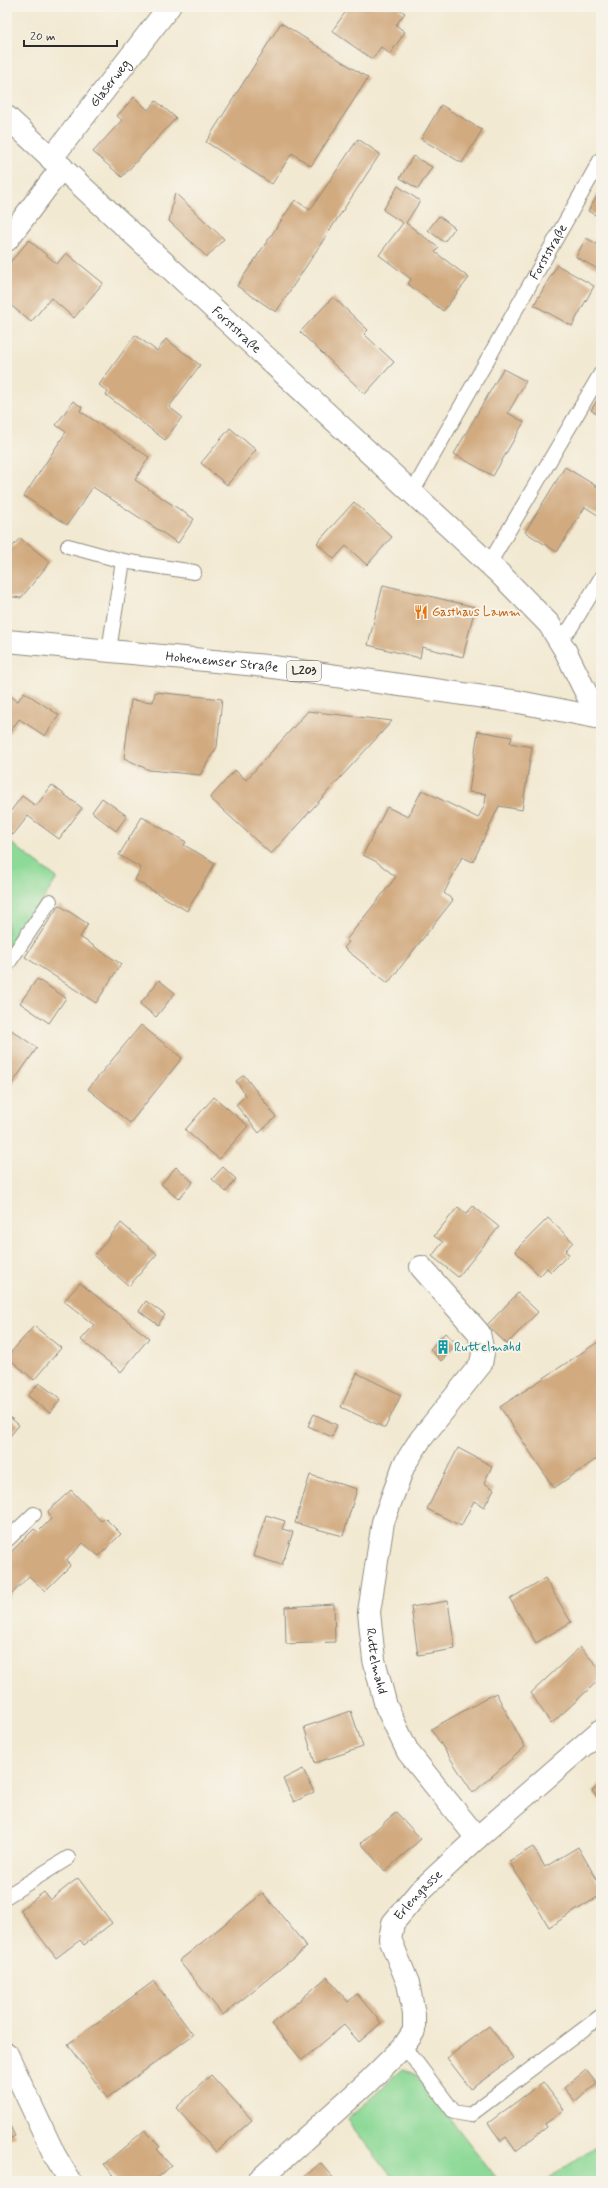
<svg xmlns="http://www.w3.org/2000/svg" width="608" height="2188" font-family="Mynerve,sans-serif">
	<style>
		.green { fill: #8dd997; stroke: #5c8261 }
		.building { fill: #d1aa80 }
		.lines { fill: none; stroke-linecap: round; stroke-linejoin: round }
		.lane-casing { stroke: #8e8a7e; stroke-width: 16 }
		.street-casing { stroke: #8e8a7e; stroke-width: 24 }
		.primary-casing { stroke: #8e8a7e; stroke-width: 24 }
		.lane { stroke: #fff; stroke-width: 14 }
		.street { stroke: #fff; stroke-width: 22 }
		.primary { stroke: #fff; stroke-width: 22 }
		.labels { text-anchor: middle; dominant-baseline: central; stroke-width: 4; stroke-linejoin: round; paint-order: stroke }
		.shield { fill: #f7f3e8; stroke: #686764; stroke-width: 1 }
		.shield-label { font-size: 12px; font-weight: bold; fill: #2b2b2b }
		.street-label { font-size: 13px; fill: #2b2b2b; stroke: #f7f3e8 }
		.food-label { font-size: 13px; fill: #c56008; stroke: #f7f3e8; text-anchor: start }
		.culture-label { font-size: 13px; fill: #0d838f; stroke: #f7f3e8; text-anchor: start }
	</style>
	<rect width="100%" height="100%" fill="#f7f3e8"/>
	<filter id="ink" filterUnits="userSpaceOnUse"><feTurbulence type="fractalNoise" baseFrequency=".025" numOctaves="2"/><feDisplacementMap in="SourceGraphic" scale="8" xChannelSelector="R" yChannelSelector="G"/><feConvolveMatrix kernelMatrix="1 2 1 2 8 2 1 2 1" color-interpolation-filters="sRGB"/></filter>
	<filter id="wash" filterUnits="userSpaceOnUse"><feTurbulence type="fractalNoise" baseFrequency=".012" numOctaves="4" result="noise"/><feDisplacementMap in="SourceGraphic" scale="16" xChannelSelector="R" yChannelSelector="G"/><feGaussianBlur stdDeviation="0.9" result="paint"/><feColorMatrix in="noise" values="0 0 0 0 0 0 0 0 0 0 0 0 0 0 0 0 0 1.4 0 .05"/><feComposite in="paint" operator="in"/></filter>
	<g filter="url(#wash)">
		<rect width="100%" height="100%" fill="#f2e9d2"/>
		<!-- green -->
		<path class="green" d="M7,840L57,878L7,956Z
			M403,2069L415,2074L499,2181H395L347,2120Z
			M601,2142V2181H546Z"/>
		<g id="blocks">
			<!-- building -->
			<path class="building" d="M349,7H400L399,9L405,13L396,25L405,32L390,54L381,47L372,59L332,31Z
				M281,23L368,78L311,166L292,153L272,184L206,142Z
				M134,97L148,110L156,101L176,118L122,177L93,152L122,120L117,116Z
				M441,105L482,130L462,163L421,139Z
				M358,139L380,154L276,312L237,286L295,200L310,210Z
				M413,156L432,167L418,189L400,178Z
				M398,186L420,201L406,223L439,248L435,252L469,278L443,311L408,284L411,279L379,255L403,223L383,210Z
				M601,189V218L588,211Z
				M175,193L224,239L207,257L169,221Z
				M439,216L455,228L444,242L428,230Z
				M586,238L601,246V263L598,269L576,257Z
				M29,240L57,264L66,253L103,283L74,318L51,298L31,322L7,302V266Z
				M557,265L594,286L572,326L534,305Z
				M333,297L368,330L364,334L394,362L365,394L300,332Z
				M135,335L157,351L166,339L200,365L169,407L182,417L165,440L106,395L108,392L99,385Z
				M503,369L526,381L508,413L524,422L493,476L454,454Z
				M601,394V417L591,410Z
				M73,401L82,407L80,411L149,457L135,480L194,519L178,543L93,487L67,525L24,496L66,432L56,425Z
				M230,428L256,450L227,485L201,463Z
				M565,467L601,489V517L585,507L557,552L525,532Z
				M354,502L392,537L367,565L346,546L334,559L317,543Z
				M20,538L50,562L21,598L7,596V553Z
				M383,585L475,607L463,657L422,647L420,658L368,645Z
				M24,692L59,715L45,736L19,719L7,736V694L18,701Z
				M155,692L222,699L217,747L200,775L149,770L124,758L131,700L153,702Z
				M308,711L392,721L271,854L210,798L235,770L246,780Z
				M478,731L512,737L510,743L532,747L522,810L499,806L473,862L462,857L444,893L453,900L388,983L344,948L349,942L346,940L396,877L377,862L363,855L387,807L408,817L422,790L478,818L485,804L486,794L469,792Z
				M52,785L82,808L59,839L28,816L13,835L7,831V816L22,796L36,806Z
				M102,798L127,816L116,831L92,812Z
				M142,817L186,842L184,845L215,863L187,911L135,880L141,868L119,855Z
				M59,905L88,924L80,937L121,964L96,1003L25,957Z
				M37,979L66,998L49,1023L20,1003Z
				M159,980L175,993L156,1017L140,1004Z
				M141,1025L182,1058L130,1123L88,1089Z
				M7,1027L37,1048L7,1091Z
				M244,1075L276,1117L259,1133L236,1105L246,1095L236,1081Z
				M214,1097L248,1126L219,1159L185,1130Z
				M176,1167L193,1182L178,1199L161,1184Z
				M223,1167L236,1179L226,1192L212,1179Z
				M473,1206L499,1227L458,1277L432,1256L443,1242L434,1236L458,1207L466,1214Z
				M548,1218L573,1242L565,1251L569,1254L551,1272L547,1268L540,1276L515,1251Z
				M121,1223L157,1254L129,1286L94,1256Z
				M80,1283L149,1338L121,1372L81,1340L94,1325L64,1301Z
				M518,1293L538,1312L507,1344L487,1325Z
				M146,1301L165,1315L158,1325L139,1311Z
				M34,1326L61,1348L34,1380L7,1357Z
				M445,1333L457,1344L441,1361L430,1349Z
				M601,1340V1456L554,1488L500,1407Z
				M357,1373L401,1395L385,1428L341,1407Z
				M39,1383L61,1399L50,1413L28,1396Z
				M314,1414L337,1425L332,1437L308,1426Z
				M7,1415L19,1425L7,1440Z
				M458,1448L492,1466L484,1483L494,1489L484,1507L474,1501L461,1526L427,1509Z
				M310,1475L357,1489L343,1536L295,1523Z
				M71,1490L101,1521L105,1518L121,1534L99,1556L83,1543L67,1559L70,1566L45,1591L29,1576L7,1599V1563L12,1558L8,1555L34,1529L38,1532L51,1519L48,1511Z
				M266,1515L285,1521L282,1529L293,1532L282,1565L253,1556Z
				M545,1578L571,1622L536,1643L510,1599Z
				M448,1601L455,1649L418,1655L411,1607Z
				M334,1604L335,1642L286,1644L285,1607Z
				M580,1647L601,1670V1678L551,1724L531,1693Z
				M496,1693L525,1747L473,1793L431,1729Z
				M351,1711L363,1747L315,1763L304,1727Z
				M303,1769L314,1792L294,1802L283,1779Z
				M601,1783V1802L592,1791Z
				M396,1812L421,1839L385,1871L361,1843Z
				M533,1847L545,1867L578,1847L601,1887V1895L549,1927L509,1861Z
				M78,1878L112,1923L84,1945L80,1940L56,1958L20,1910L44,1892L50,1900Z
				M263,1893L307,1947L223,2015L179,1961Z
				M327,1977L348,2002L357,1994L381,2023L359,2042L344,2025L302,2060L272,2024Z
				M154,1981L193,2035L107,2098L68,2044Z
				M489,2026L513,2058L471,2089L447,2058Z
				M586,2070L597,2084L575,2101L564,2088Z
				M211,2075L252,2120L216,2152L176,2108Z
				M543,2082L564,2110L545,2124L547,2127L516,2151L506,2137L501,2141L488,2123Z
				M7,2120L15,2136L7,2140Z
				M145,2130L160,2147L157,2149L171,2166L154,2181H118L104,2164Z
				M320,2163L336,2181H300Z"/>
		</g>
	</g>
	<g filter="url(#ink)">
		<use href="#blocks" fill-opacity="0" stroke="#8e8a7e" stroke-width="1"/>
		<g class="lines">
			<defs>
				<g id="lane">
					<path id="s1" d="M413,491L601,159"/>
					<path d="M68,546L123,561L194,572"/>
					<path d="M489,564L601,373"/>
					<path d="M559,640L571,627L601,578"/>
					<path d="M109,650L123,561"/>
					<path d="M7,965L50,901"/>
					<path d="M7,1540L34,1514"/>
					<path d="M7,1896L68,1858"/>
					<path d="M404,2046L454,2112L470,2115L601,2016"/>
				</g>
				<g id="street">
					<path id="s2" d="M7,117L501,575L549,624L565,650L598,717"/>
					<path id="s3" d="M51,159L169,7"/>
					<path d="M7,240L62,167"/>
					<path id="s4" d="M421,1267L479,1333L483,1353L481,1364L420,1440L404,1465L383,1522L369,1612L374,1660L386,1706L408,1752L477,1838"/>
					<path d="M7,2054L54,2154L70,2181"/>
					<path id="s5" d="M258,2181L368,2082L404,2046L414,2031V2014L408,1983L390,1939L393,1923L419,1892L477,1838L601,1730"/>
				</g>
				<g id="primary">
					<path id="s6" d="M7,641L266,666L519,702L601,718"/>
				</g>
			</defs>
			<!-- lane casing -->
			<use href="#lane" class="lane-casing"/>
			<!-- street casing -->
			<use href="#street" class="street-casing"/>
			<!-- primary casing -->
			<use href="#primary" class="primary-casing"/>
			<!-- lane -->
			<use href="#lane" class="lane"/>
			<!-- street -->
			<use href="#street" class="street"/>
			<!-- primary -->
			<use href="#primary" class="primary"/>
		</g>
	</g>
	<!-- icons -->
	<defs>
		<symbol id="restaurant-bare" viewBox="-9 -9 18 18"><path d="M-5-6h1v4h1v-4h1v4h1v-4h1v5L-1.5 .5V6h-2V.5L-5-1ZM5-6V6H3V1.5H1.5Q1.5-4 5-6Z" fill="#e8710a" stroke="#f7f3e8" stroke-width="2.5" paint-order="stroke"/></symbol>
		<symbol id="building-bare" viewBox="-9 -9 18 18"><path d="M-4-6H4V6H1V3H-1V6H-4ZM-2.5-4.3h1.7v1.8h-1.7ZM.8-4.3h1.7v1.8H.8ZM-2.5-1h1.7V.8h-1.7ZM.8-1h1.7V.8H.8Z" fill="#0f9aa8" stroke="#f7f3e8" stroke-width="2.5" paint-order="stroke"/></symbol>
	</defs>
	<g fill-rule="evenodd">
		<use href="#restaurant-bare" x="411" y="602" width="20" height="20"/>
		<use href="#building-bare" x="433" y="1337" width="20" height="20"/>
	</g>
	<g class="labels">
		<!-- shield labels -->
		<rect class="shield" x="287" y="661" width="34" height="20" rx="3"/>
		<g class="shield-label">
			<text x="304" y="671">L203</text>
		</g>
		<!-- street labels -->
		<g class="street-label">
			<text stroke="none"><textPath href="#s3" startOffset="96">Glaserweg</textPath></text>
			<text stroke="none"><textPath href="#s1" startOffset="275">Forststraße</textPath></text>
			<text stroke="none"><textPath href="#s2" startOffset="313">Forststraße</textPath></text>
			<text stroke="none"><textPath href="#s6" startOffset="216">Hohenemser Straße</textPath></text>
			<text stroke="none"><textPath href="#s4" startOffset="448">Ruttelmahd</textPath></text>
			<text stroke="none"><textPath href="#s5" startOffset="367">Erlengasse</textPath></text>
		</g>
		<!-- food labels -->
		<g class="food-label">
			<text x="432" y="612">Gasthaus Lamm</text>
		</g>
		<!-- culture labels -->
		<g class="culture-label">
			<text x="454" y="1347">Ruttelmahd</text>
		</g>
	</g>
	<!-- margin -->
	<rect width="608" height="2188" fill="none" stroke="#f7f3e8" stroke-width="24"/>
	<!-- scale -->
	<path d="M24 40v6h93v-6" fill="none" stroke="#2b2b2b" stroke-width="2"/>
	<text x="30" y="40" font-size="12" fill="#2b2b2b" stroke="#f7f3e8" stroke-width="3" paint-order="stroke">20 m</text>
</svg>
